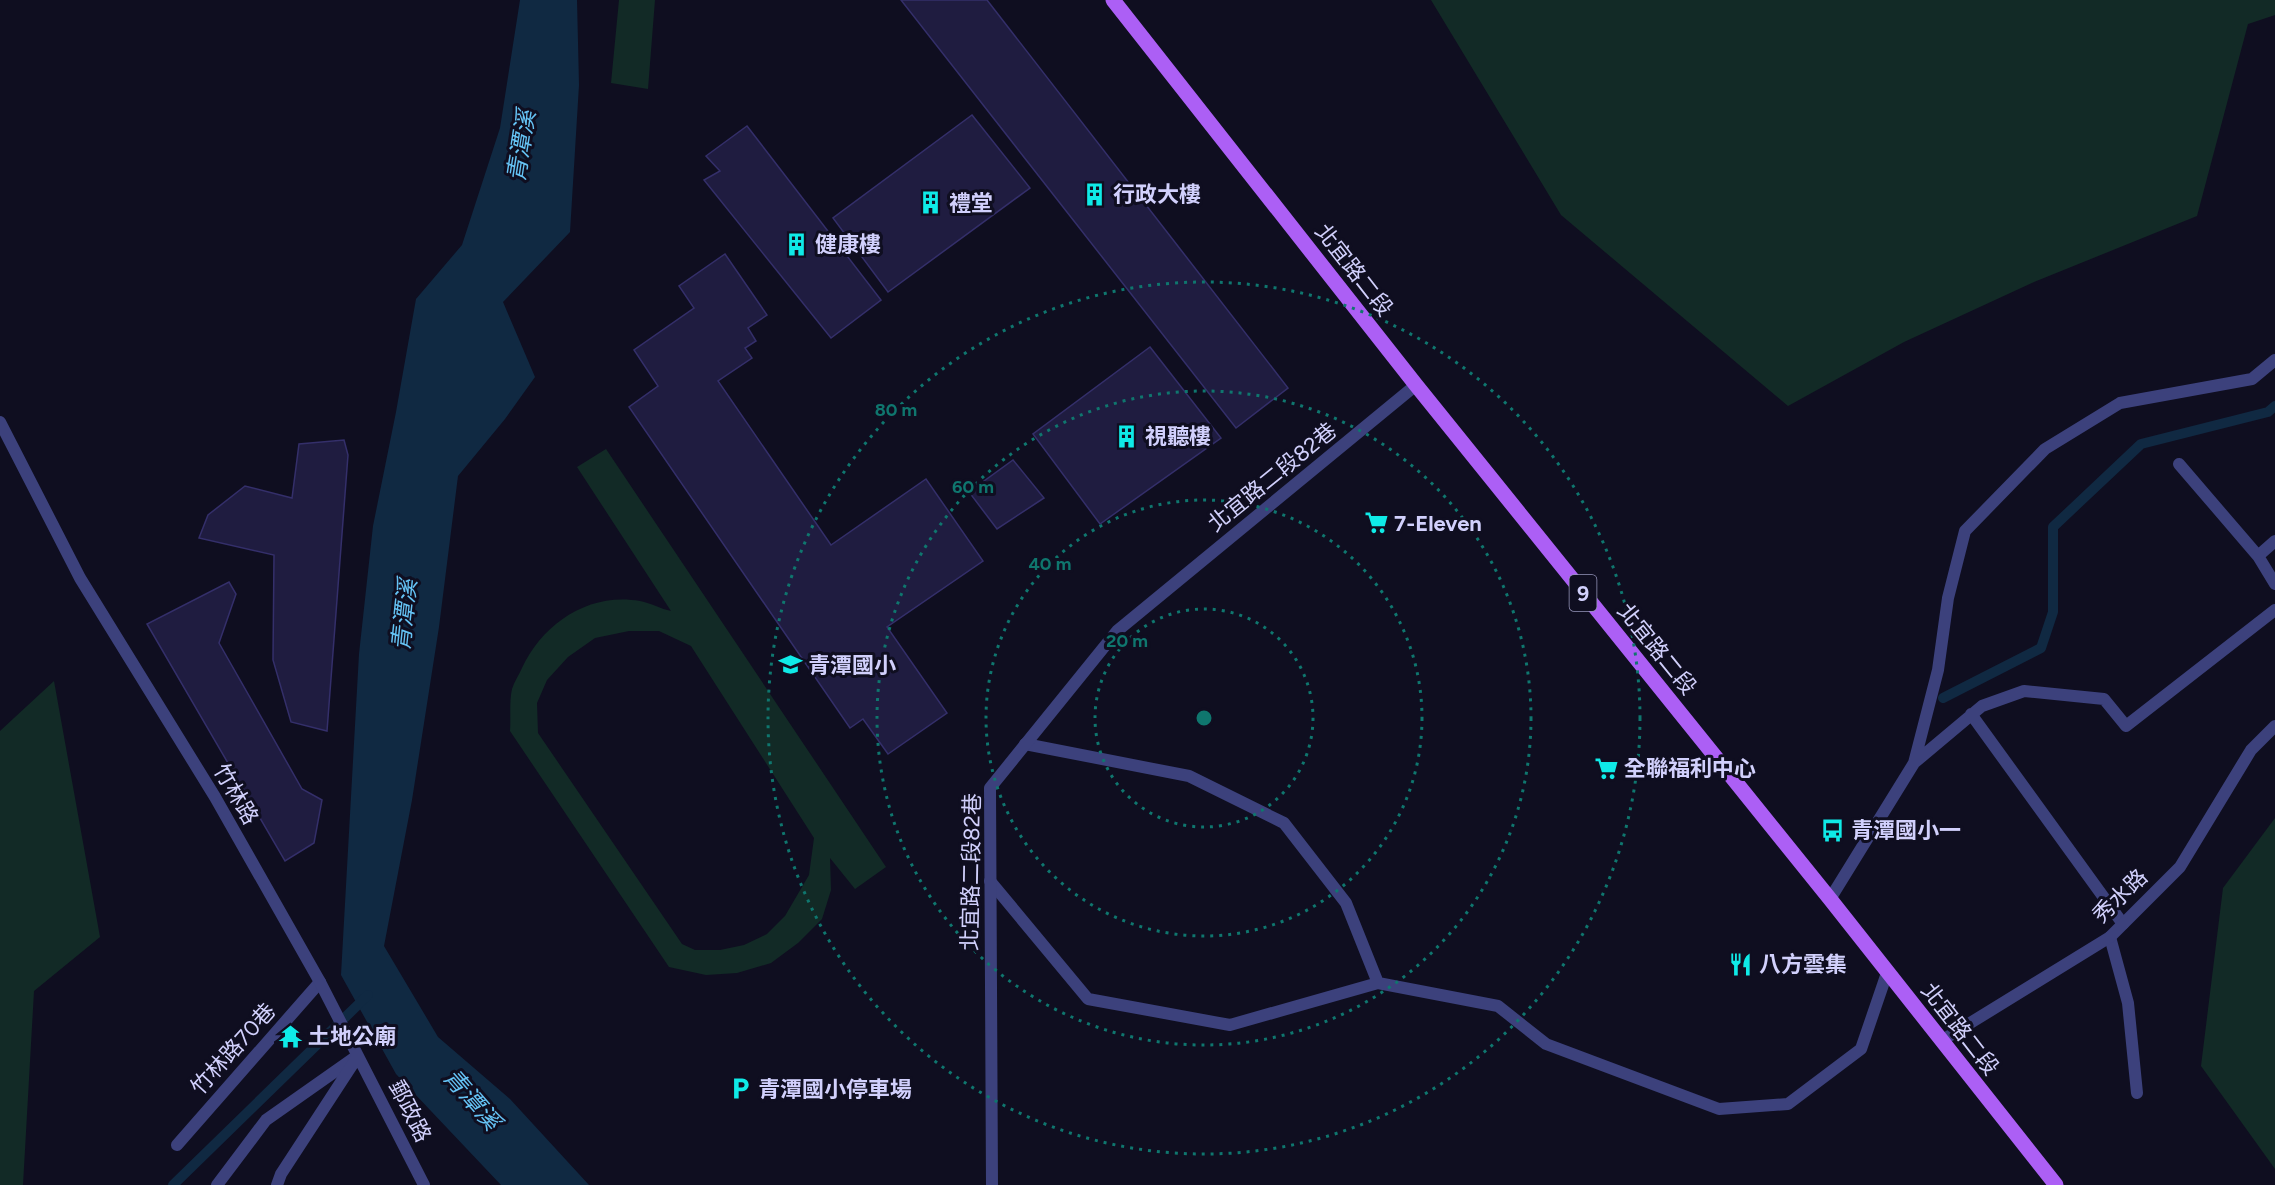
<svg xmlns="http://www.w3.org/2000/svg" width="2275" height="1185" font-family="Figtree,'Noto Sans TC',sans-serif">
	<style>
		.green { fill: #122a26; fill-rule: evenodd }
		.water { fill: #102942 }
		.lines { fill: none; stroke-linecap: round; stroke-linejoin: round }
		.stream { stroke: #102942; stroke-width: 10 }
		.building { fill: #1f1c40; stroke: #342f6a; stroke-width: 1.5 }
		.service { stroke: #3c417c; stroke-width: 12 }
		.minor { stroke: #3c417c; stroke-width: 12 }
		.primary { stroke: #ac5ff5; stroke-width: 15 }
		.ring { fill: none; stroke: #0f766e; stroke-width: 3; stroke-dasharray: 3 6 }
		.labels { text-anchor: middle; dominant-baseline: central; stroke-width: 6; stroke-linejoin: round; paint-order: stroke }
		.shield { fill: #0f0e20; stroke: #9796ba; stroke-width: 1.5 }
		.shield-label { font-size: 21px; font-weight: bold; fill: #d1d0fc }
		.poi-label { font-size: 22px; font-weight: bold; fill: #d1d0fc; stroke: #0f0e20; text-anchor: start }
		.street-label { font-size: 22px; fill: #d1d0fc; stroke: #0f0e20 }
		.water-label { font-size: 24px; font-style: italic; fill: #65c3f5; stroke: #0f0e20 }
		.centre { fill: #0f766e; stroke: #0f0e20; stroke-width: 3 }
		.ring-label { font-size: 18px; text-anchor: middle; font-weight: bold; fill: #0f766e; stroke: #0f0e20; stroke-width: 6; stroke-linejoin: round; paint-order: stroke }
	</style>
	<rect width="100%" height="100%" fill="#0f0e20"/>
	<!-- green -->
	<path class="green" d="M619,0H655L648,89L611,83Z
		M1431,0H2275V15L2248,24L2197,216L2034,282L1904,342L1788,406L1561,215Z
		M606,449L886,867L855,889L830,858L831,890L822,919L798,943L771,963L737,973L706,975L669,967L510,731C511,718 509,702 512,689C514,682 519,675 522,668C543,623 589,592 640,601C651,603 661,609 671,611L577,467ZM629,631H659L691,646L814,838L809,875L785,916L767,934L744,945L720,950H695L682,944L538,733L537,703L547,680L568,657L595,638Z
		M54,681L100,937L34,991L23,1185H0V731Z
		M2275,818V1169L2201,1066L2223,888Z"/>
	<!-- water -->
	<path class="water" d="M520,0H577L579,85L570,232L503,302L535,377L505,419L458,476L439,627L412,800L384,946L438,1037L510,1099L589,1185H501L396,1074L341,975L359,654L373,526L396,412L416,299L462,245L500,128Z"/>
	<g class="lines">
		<!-- stream -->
		<path class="stream" d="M1943,698L2041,648L2053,612V527L2141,444L2268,412L2275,406
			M173,1185L368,995"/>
	</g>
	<!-- building -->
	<path class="building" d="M901,0H987L1288,388L1236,428Z
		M972,115L1030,188L888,292L833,218Z
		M747,126L881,300L831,338L704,180L720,171L706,156Z
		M725,254L767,315L748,328L756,341L745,348L752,358L718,381L831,545L926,479L983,561L887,627L947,713L888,754L863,719L850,728L629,407L658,386L634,350L694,308L679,286Z
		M1150,347L1221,438L1100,524L1033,434Z
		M344,440L348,455L327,731L291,722L273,660L274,555L199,538L208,515L245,486L292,498L299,444Z
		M1013,460L1044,498L997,529L969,492Z
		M229,582L236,594L219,643L302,789L322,800L314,843L285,861L147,624Z"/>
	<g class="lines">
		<!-- service -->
		<path class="service" d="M2179,464L2258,556L2275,584
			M2258,556L2275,541
			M1971,714L2123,924
			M1025,744L1189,776L1284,823L1346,903L1378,983L1498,1006L1546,1044L1719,1109L1788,1104L1861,1049L1887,973
			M1914,763L1938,670L1948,598L1965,531L2045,449L2120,403L2252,379L2275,360
			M990,881L1088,999L1230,1025L1378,983
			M1830,899L1914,763L1982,706L2024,691L2104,699L2126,726L2275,610
			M2110,937L2128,1003L2137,1093
			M177,1145L320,982
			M217,1185L266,1120L357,1056"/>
		<!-- minor -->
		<path class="minor" d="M0,422L80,578L215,797L320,982L424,1185
			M1941,1041L2110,937L2180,867L2251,750L2275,726
			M277,1185L281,1174L358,1056
			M992,1185L990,788L1117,631L1416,385"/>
		<!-- primary -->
		<path class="primary" d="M1113,0L1416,385L1830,899L2056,1185"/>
	</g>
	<!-- distance rings -->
	<g class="ring">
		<circle cx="1204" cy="718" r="109"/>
		<circle cx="1204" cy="718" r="218"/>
		<circle cx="1204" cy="718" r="327"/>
		<circle cx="1204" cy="718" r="436"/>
	</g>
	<!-- icons -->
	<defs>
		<symbol id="building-bare" viewBox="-9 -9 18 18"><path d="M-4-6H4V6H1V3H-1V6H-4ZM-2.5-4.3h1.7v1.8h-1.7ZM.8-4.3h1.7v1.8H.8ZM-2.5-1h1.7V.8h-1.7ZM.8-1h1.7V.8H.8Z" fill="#0feae7" stroke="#0f0e20" stroke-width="2.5" paint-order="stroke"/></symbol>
		<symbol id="supermarket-bare" viewBox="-9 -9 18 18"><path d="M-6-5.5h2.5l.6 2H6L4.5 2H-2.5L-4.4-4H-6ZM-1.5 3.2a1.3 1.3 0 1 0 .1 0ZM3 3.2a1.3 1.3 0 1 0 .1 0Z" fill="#0feae7" stroke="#0f0e20" stroke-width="2.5" paint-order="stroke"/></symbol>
		<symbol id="school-bare" viewBox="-9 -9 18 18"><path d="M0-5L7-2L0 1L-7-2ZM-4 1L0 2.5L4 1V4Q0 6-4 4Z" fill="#0feae7" stroke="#0f0e20" stroke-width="2.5" paint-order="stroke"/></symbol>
		<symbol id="bus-bare" viewBox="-9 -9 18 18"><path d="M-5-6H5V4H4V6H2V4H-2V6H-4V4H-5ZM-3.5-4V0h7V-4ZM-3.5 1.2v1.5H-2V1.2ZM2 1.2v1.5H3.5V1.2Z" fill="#0feae7" stroke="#0f0e20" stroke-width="2.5" paint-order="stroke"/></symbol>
		<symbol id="restaurant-bare" viewBox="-9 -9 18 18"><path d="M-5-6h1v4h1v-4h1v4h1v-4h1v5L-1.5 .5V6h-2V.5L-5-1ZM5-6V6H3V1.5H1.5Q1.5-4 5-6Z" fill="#0feae7" stroke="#0f0e20" stroke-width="2.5" paint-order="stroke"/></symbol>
		<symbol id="temple-bare" viewBox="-9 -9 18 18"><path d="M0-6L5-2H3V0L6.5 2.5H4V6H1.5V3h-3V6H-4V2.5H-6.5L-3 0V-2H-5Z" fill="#0feae7" stroke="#0f0e20" stroke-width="2.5" paint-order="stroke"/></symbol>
		<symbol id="parking-bare" viewBox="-9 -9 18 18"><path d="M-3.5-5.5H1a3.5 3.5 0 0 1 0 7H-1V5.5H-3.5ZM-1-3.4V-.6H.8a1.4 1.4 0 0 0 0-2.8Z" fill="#0feae7" stroke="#0f0e20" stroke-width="2.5" paint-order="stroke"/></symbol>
	</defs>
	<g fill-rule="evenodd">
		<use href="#building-bare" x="1078" y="178" width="33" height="33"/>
		<use href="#building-bare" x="914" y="186" width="33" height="33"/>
		<use href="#building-bare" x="780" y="228" width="33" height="33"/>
		<use href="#building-bare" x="1110" y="420" width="33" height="33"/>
		<use href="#supermarket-bare" x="1360" y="506" width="33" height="33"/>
		<use href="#school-bare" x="774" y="648" width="33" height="33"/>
		<use href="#supermarket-bare" x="1590" y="752" width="33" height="33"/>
		<use href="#bus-bare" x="1816" y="814" width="33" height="33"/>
		<use href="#restaurant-bare" x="1724" y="948" width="33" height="33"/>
		<use href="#temple-bare" x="274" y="1020" width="33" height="33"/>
		<use href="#parking-bare" x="724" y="1072" width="33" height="33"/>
	</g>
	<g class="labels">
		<!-- shield labels -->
		<rect class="shield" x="1569.5" y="575" width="27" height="36" rx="4.5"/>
		<g class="shield-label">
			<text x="1583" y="593">9</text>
		</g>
		<!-- poi labels -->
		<g class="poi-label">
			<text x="1113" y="194">行政大樓</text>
			<text x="949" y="203">禮堂</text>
			<text x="815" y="244">健康樓</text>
			<text x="1145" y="436">視聽樓</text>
			<text x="1394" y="523">7-Eleven</text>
			<text x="808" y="665">青潭國小</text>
			<text x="1624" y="768">全聯福利中心</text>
			<text x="1851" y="830">青潭國小一</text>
			<text x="1759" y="964">八方雲集</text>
			<text x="308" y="1036">土地公廟</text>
			<text x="758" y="1089">青潭國小停車場</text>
		</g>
		<!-- street labels -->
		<g class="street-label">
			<text transform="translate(1354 270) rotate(52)">北宜路二段</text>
			<text transform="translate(1272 477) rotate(-39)">北宜路二段82巷</text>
			<text transform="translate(1657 649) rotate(51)">北宜路二段</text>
			<text transform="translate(236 794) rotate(60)">竹林路</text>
			<text transform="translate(971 872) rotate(-89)">北宜路二段82巷</text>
			<text transform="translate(2120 896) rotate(-44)">秀水路</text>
			<text transform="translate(1960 1029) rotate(52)">北宜路二段</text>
			<text transform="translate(233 1049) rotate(-48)">竹林路70巷</text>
			<text transform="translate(410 1111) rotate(63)">郵政路</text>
		</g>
		<!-- water labels -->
		<g class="water-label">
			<text transform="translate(521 146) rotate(-81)">青潭溪</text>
			<text transform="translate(404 615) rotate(-84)">青潭溪</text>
			<text transform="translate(472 1099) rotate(49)">青潭溪</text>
		</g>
	</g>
	<circle cx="1204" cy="718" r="9" class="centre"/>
	<g class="ring-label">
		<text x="896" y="416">80 m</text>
		<text x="973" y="493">60 m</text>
		<text x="1050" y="570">40 m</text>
		<text x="1127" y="647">20 m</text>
	</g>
</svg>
